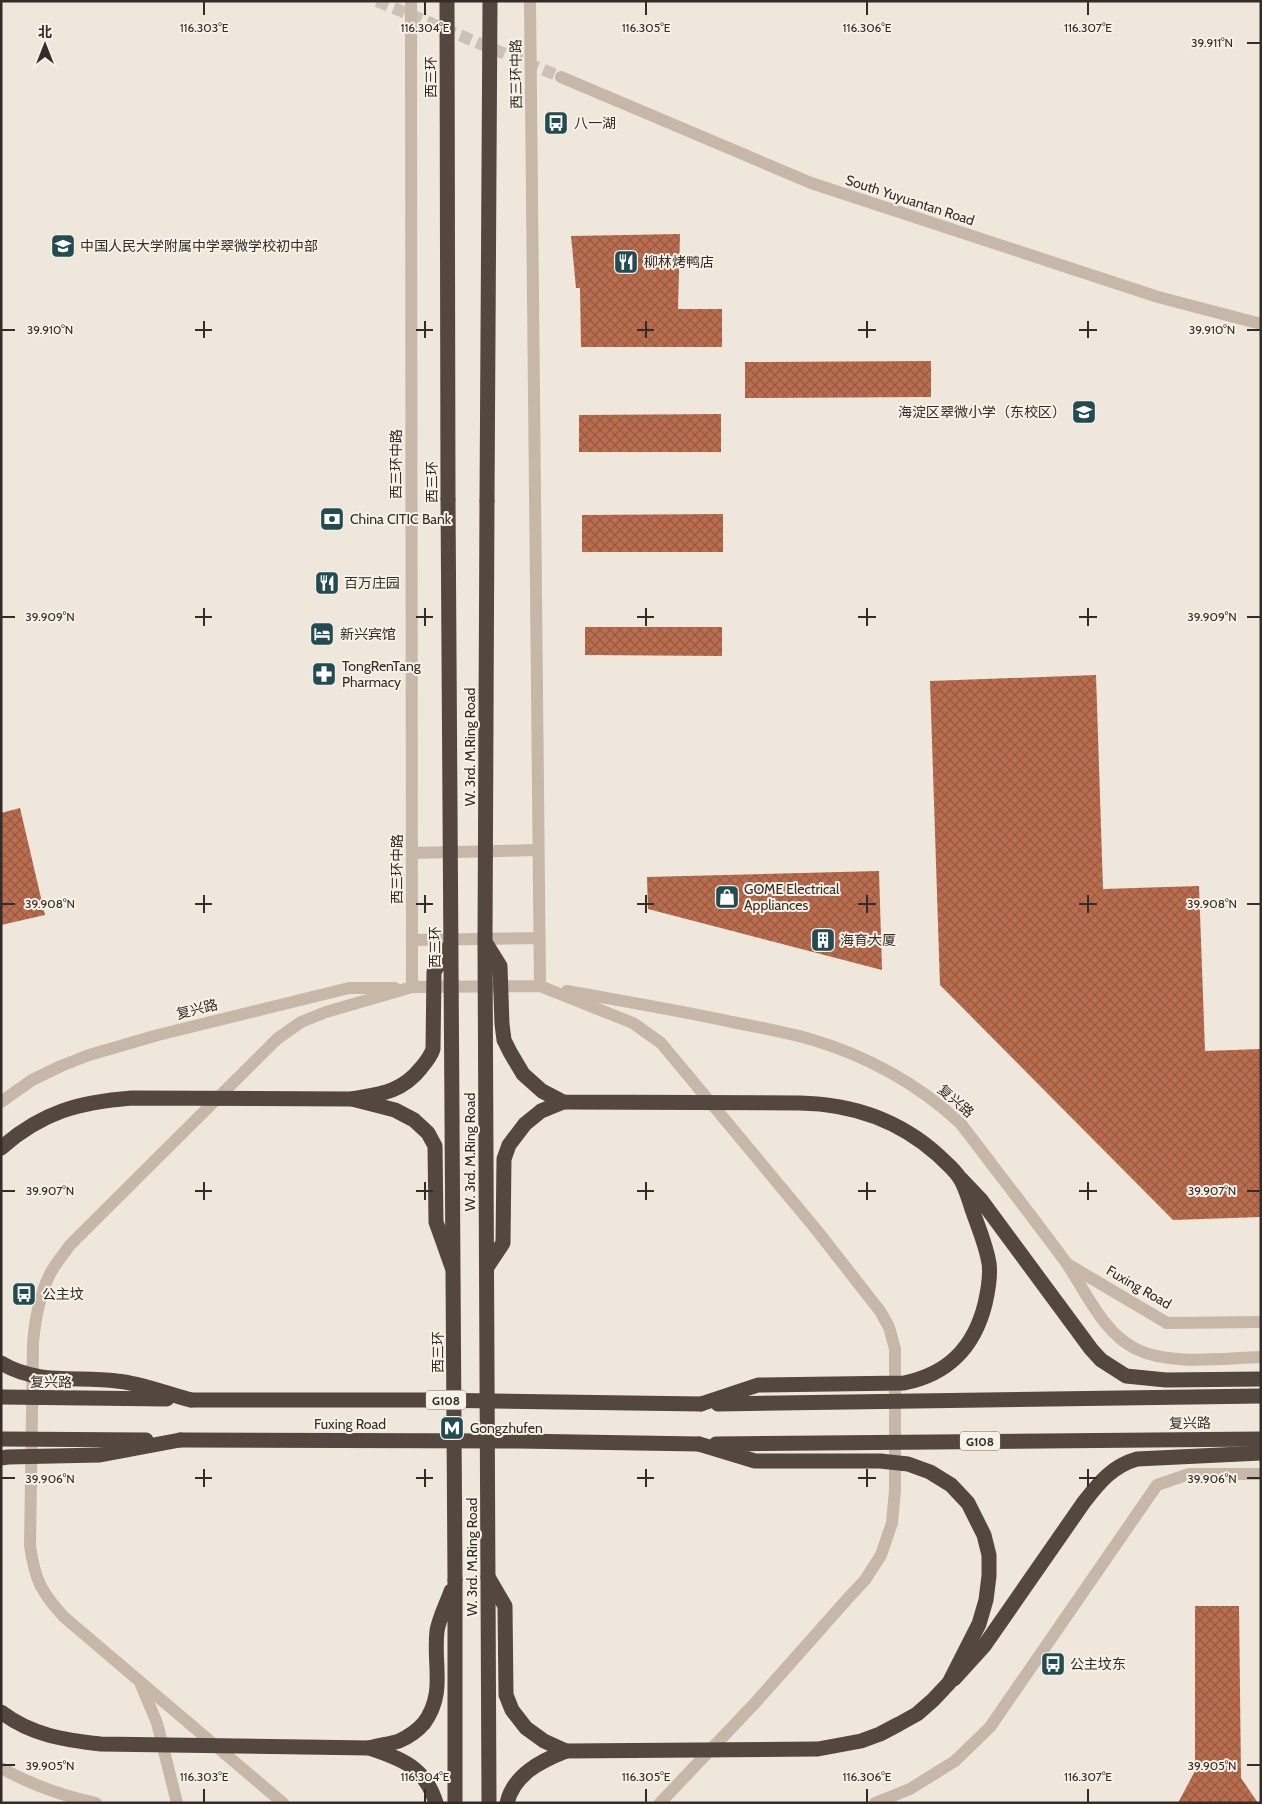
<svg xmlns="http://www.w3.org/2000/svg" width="1262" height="1804" font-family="Cabin,'Noto Sans SC',sans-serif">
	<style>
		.building { fill: url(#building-cross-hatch) }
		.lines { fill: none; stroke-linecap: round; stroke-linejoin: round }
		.minor-tunnel { stroke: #cac2b8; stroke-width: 12; stroke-dasharray: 12 6; stroke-linecap: butt }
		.minor { stroke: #c6b7a9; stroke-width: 12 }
		.highway { stroke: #544740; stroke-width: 15 }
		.highway-bridge { stroke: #544740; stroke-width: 15 }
		.ticks { fill: none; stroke: #342c28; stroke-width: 2 }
		.labels { text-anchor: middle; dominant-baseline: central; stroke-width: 4; stroke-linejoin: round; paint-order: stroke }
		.shield { fill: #f7f1e7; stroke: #6e6761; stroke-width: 1 }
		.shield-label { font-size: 12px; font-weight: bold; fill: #342c28 }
		.street-label { font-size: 14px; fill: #342c28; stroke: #f7f1e7 }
		.poi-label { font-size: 14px; fill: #342c28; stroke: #f7f1e7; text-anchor: start }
		.ticks-label { font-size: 12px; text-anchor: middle; fill: #342c28; stroke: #f7f1e7; stroke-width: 4; stroke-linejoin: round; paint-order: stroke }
	</style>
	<defs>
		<pattern id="building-cross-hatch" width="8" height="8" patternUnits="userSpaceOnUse" patternTransform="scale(1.25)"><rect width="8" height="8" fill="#ba6d4f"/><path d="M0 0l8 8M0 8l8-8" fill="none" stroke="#985a42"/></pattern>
	</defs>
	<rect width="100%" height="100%" fill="#efe7dc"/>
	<!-- building -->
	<path class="building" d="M680,234L678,309H722V347H581L580,288H576L571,236Z
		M931,361V397L745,398V362Z
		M721,414V452H579V415Z
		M723,514V552H582V515Z
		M585,627H722V656L585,655Z
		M1096,675L1103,889L1199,886L1205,1051L1261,1049V1217L1173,1220L940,985L930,681Z
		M20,808L45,915L1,925V813Z
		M879,871L882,970L648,909L647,877Z
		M1195,1606H1239L1241,1778L1258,1803H1178L1195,1771Z"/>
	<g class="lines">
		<!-- minor-tunnel -->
		<path class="minor-tunnel" d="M377,1L561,77"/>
		<!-- minor -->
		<path class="minor" d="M411,1L412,987
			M530,1L540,986
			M561,77L811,183L1158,297L1261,324
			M412,853L537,850
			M412,940L539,938
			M567,991C622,1001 677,1010 732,1022C758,1027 784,1032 810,1039C865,1055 919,1084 961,1124C996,1170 1031,1215 1065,1261C1086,1291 1102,1332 1136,1349C1171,1366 1222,1358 1261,1357
			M1,1102L32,1080L61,1066L89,1055L158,1035L349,988H395
			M1069,1265L1167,1323L1261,1322
			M141,1685L157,1723L177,1803
			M1,1768C30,1784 63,1796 96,1803
			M283,1803L64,1617C41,1592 35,1580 30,1546L33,1343C35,1320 39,1296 50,1274C55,1264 63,1255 70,1245L277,1039L301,1022L326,1012L412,987L540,986L633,1023L661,1043L815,1228L880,1311L889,1327L895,1349V1490L892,1523L881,1555L865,1580L850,1596L755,1703L660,1803
			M875,1803L910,1789L955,1761L990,1727L1157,1485L1189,1474H1261"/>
		<!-- highway -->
		<path class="highway" d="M447,1L448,499
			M487,501L490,1
			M352,1099L395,1110L414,1120L428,1133L435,1146L436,1222L452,1267
			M961,1179L981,1200L1091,1349L1101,1360L1126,1376L1166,1380L1261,1379
			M487,1267L503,1243L504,1159L509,1145L525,1124L541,1111L563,1102
			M191,1400H431L701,1404
			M180,1440L518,1441L699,1444
			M488,1577L505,1606L506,1695L512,1710L526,1728L544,1741L566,1751
			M455,1580V1803
			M954,1679L984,1646L1084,1502C1099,1483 1112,1466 1137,1459L1261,1453
			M369,1748C379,1745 390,1744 399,1741C408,1737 418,1730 424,1723C446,1693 433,1664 437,1631C439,1618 447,1603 451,1591
			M369,1748C402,1759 425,1767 436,1803
			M507,1803C514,1774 541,1761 566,1751"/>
		<!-- highway-bridge -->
		<path class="highway-bridge" d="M448,499L455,1580
			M487,501L485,942L489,1803
			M485,942L500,966L502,1024L504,1040L510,1052L523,1074L542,1091L563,1102L800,1103C852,1104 899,1120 938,1155C945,1162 954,1169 959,1177C966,1187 969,1201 973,1212C979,1229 986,1245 989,1263C991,1277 988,1291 985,1304C974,1348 948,1374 904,1383L758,1385L701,1404
			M1,1148C42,1112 79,1102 132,1098L352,1099C381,1094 402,1092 421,1068C426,1062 431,1056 433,1049L434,972L450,945
			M1,1363C37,1385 77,1376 117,1381C140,1383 168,1394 191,1400
			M1,1397L167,1399
			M718,1404L1261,1396
			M1,1439L146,1440
			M716,1444L1261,1439
			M1,1458L8,1457L100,1455L180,1440
			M1,1712C31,1735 64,1740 101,1744L369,1748
			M566,1751L818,1749L861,1741L880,1734L899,1724L917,1714L933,1700L949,1683L979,1624L986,1600L989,1576V1555L984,1535L968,1503L951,1485L930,1472L908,1464L880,1461H755L699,1444"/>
	</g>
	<!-- ticks -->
	<path class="ticks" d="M204,2V15M425,2V15M646,2V15M867,2V15M1088,2V15M1247,43H1260M204,321V338M425,321V338M646,321V338M867,321V338M1088,321V338M2,330H15M195,330H212M416,330H433M637,330H654M858,330H876M1079,330H1097M1247,330H1260M204,608V626M425,608V626M646,608V626M867,608V626M1088,608V626M2,617H15M195,617H212M416,617H433M637,617H654M858,617H876M1079,617H1097M1247,617H1260M204,895V913M425,895V913M646,895V913M867,895V913M1088,895V913M2,904H15M195,904H212M416,904H433M637,904H654M858,904H876M1079,904H1097M1247,904H1260M204,1182V1200M425,1182V1200M646,1182V1200M867,1182V1200M1088,1182V1200M2,1191H15M195,1191H212M416,1191H433M637,1191H654M858,1191H876M1079,1191H1097M1247,1191H1260M204,1469V1487M425,1469V1487M646,1469V1487M867,1469V1487M1088,1469V1487M2,1478H15M195,1478H212M416,1478H433M637,1478H654M858,1478H876M1079,1478H1097M1247,1478H1260M2,1765H15M1247,1765H1260M204,1789V1802M425,1789V1802M646,1789V1802M867,1789V1802M1088,1789V1802"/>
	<!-- icons -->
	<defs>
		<symbol id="bus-square" viewBox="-11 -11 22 22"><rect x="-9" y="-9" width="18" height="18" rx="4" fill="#224c51" stroke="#f7f1e7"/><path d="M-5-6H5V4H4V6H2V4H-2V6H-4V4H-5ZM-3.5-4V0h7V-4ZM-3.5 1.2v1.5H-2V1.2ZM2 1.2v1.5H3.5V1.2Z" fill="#fff"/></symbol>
		<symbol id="school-square" viewBox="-11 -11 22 22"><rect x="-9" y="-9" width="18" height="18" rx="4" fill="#224c51" stroke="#f7f1e7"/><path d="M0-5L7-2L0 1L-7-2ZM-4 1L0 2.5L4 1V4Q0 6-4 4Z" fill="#fff"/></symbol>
		<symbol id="restaurant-square" viewBox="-11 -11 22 22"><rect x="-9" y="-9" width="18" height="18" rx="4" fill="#224c51" stroke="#f7f1e7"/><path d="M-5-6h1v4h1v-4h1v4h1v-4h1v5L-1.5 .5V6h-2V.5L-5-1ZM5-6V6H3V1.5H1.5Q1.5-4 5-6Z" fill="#fff"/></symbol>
		<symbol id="bank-square" viewBox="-11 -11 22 22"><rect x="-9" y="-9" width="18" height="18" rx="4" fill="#224c51" stroke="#f7f1e7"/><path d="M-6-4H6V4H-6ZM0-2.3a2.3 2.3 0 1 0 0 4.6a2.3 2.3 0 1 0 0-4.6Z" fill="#fff"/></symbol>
		<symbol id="hotel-square" viewBox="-11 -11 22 22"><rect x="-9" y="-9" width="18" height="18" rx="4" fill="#224c51" stroke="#f7f1e7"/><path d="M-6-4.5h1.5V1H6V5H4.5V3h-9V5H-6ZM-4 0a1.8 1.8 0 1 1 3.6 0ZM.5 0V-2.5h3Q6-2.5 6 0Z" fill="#fff"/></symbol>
		<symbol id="pharmacy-square" viewBox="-11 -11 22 22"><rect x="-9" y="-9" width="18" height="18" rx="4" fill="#224c51" stroke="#f7f1e7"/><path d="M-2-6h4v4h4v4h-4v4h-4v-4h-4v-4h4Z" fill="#fff"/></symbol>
		<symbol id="shop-square" viewBox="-11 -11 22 22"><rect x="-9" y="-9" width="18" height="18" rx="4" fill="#224c51" stroke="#f7f1e7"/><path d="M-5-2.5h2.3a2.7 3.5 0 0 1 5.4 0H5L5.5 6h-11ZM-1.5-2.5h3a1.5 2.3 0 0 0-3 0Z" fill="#fff"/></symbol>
		<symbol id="building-square" viewBox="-11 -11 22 22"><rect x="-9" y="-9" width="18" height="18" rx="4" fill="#224c51" stroke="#f7f1e7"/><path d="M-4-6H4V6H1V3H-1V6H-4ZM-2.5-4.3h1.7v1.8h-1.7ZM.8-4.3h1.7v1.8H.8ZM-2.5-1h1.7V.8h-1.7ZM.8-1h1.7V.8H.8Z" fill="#fff"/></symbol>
		<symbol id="metro-square" viewBox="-11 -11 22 22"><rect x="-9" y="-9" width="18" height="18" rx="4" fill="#224c51" stroke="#f7f1e7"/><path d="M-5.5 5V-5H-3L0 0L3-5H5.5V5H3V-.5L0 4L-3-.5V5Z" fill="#fff"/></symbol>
	</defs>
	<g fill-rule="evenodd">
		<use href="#bus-square" x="542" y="109" width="28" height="28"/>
		<use href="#school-square" x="49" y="232" width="28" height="28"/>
		<use href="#restaurant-square" x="612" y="248" width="28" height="28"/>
		<use href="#school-square" x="1070" y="398" width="28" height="28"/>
		<use href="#bank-square" x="318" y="505" width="28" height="28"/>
		<use href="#restaurant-square" x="313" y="569" width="28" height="28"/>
		<use href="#hotel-square" x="308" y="620" width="28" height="28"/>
		<use href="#pharmacy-square" x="310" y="660" width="28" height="28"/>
		<use href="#shop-square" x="713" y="883" width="28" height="28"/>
		<use href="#building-square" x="809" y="926" width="28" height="28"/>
		<use href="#bus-square" x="10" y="1280" width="28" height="28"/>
		<use href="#metro-square" x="438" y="1414" width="28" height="28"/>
		<use href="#bus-square" x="1039" y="1650" width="28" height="28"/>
	</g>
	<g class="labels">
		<!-- shield labels -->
		<g class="shield">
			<rect x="426" y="1390.5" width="40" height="19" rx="4"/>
			<rect x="960" y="1431.5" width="40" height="19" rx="4"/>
		</g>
		<g class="shield-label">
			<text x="446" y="1400">G108</text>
			<text x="980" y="1441">G108</text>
		</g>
		<!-- street labels -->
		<g class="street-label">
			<text transform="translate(516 74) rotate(-91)">西三环中路</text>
			<text transform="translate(431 77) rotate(-90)">西三环</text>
			<text transform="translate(910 200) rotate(18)">South Yuyuantan Road</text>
			<text transform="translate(396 464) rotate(-90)">西三环中路</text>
			<text transform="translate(432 482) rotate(-90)">西三环</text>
			<text transform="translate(470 747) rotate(-90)">W. 3rd. M.Ring Road</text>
			<text transform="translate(397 869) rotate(-90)">西三环中路</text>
			<text transform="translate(435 947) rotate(-90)">西三环</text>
			<text transform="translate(197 1009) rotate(-14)">复兴路</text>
			<text transform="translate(956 1101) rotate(41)">复兴路</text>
			<text transform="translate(470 1152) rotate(-90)">W. 3rd. M.Ring Road</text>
			<text transform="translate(1139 1287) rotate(30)">Fuxing Road</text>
			<text transform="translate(438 1352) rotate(-90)">西三环</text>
			<text transform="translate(51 1382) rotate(1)">复兴路</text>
			<text transform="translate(1190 1423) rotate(-1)">复兴路</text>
			<text x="350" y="1424">Fuxing Road</text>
			<text transform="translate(472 1557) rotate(-90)">W. 3rd. M.Ring Road</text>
		</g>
		<!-- poi labels -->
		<g class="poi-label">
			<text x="574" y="123">八一湖</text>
			<text x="80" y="246">中国人民大学附属中学翠微学校初中部</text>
			<text x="644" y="262">柳林烤鸭店</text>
			<text x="1066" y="412" text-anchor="end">海淀区翠微小学（东校区）</text>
			<text x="350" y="519">China CITIC Bank</text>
			<text x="344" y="583">百万庄园</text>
			<text x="340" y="634">新兴宾馆</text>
			<text x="342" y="666">TongRenTang<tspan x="342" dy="16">Pharmacy</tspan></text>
			<text x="744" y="889">GOME Electrical<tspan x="744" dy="16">Appliances</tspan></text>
			<text x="840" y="940">海育大厦</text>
			<text x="42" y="1294">公主坟</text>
			<text x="470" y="1428">Gongzhufen</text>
			<text x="1070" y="1664">公主坟东</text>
		</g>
	</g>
	<g class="ticks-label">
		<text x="204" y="32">116.303°E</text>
		<text x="425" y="32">116.304°E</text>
		<text x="646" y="32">116.305°E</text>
		<text x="867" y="32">116.306°E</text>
		<text x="1088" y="32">116.307°E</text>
		<text x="1212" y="47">39.911°N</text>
		<text x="50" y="334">39.910°N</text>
		<text x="1212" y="334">39.910°N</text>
		<text x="50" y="621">39.909°N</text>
		<text x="1212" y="621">39.909°N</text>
		<text x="50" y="908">39.908°N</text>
		<text x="1212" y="908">39.908°N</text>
		<text x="50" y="1195">39.907°N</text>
		<text x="1212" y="1195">39.907°N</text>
		<text x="50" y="1483">39.906°N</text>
		<text x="1212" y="1483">39.906°N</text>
		<text x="50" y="1770">39.905°N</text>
		<text x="1212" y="1770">39.905°N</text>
		<text x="204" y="1781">116.303°E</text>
		<text x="425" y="1781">116.304°E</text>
		<text x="646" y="1781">116.305°E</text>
		<text x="867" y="1781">116.306°E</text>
		<text x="1088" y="1781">116.307°E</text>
	</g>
	<!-- border -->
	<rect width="1262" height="1804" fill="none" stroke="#342c28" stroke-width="5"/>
	<!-- north arrow -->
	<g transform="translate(45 45)" stroke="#f7f1e7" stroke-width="4" paint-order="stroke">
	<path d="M0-4L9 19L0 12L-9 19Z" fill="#342c28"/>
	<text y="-8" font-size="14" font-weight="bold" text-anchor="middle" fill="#342c28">北</text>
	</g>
</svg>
